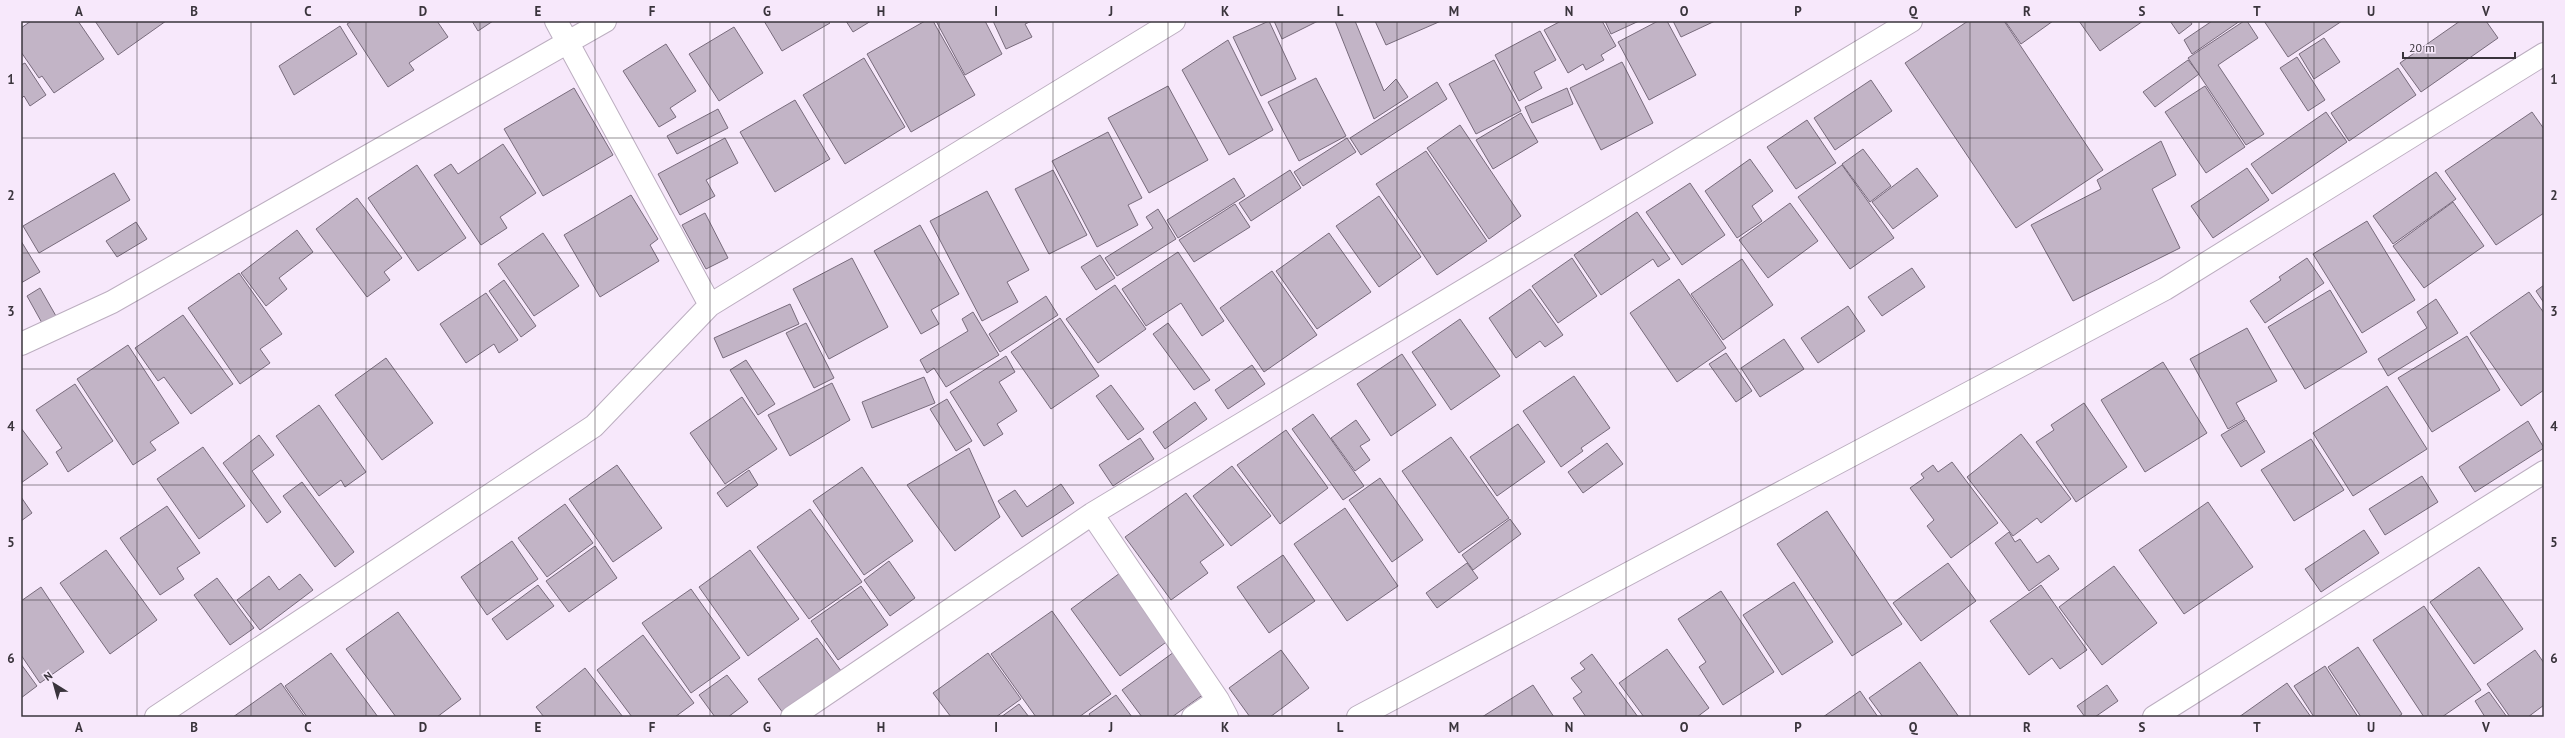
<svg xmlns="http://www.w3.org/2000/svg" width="2565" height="738" font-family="'PT Sans',sans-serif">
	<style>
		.building { fill: #c2b4c6; stroke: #786b7c }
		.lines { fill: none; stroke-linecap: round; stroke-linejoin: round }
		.street-casing { stroke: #bcaec0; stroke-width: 24 }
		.street { stroke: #fff; stroke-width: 22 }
		.grid { fill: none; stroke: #3a343c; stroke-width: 1; stroke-opacity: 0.55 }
		.neatline { fill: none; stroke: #3a343c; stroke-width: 1.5 }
		.grid-label { font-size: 13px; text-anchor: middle; font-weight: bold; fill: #3a343c }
	</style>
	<rect width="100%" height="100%" fill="#f7e8fb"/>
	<!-- building -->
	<path class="building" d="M31,21H78L104,59L54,93L42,76L39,78L21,52V28Z
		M95,21H166L118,55Z
		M352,21H437L448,37L409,63L414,70L388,87L347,24Z
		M472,21H493L478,31Z
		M764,21H828L830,23L782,51Z
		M846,21H871L853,32Z
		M925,21H933L975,95L911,132L867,54Z
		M936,21H985L1002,54L965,75Z
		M993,21H1032L1025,24L1032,37L1006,49Z
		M1269,21L1296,79L1261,96L1233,37Z
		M1274,21H1318L1282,39Z
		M1335,21H1355L1384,91L1396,79L1408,97L1374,119Z
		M1375,21H1441L1386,45Z
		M1561,21H1602L1616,46L1601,55L1604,60L1586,70L1583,64L1568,73L1544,30Z
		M1605,21H1639L1611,34Z
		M1658,21H1667L1696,75L1649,100L1618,42Z
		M1673,21H1715L1681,37Z
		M1968,21H2004L2103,170L2016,228L1905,63Z
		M2005,21H2053L2021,44Z
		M2079,21H2143L2100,51Z
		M2170,21H2190L2192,24L2179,34Z
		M2212,21H2240L2192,54L2184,40Z
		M2244,21H2247L2258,38L2218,65L2264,134L2246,145L2188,58Z
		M2264,21H2342L2288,57Z
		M2460,21H2486L2498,38L2421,92L2400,63Z
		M340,26L357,54L294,95L279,66Z
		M734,27L763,73L719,101L689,54Z
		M1540,31L1556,60L1534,72L1542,88L1519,101L1495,55Z
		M2324,38L2340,62L2314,79L2299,54Z
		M1228,40L1273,130L1229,155L1182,70Z
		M666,44L696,91L670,108L676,117L659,127L623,71Z
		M2297,57L2325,100L2308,111L2280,68Z
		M864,58L905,127L845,164L803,95Z
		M1494,60L1521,111L1476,134L1449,84Z
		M2188,60L2199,74L2155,107L2143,92Z
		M1622,62L1653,123L1601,150L1570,88Z
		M25,63L46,95L30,106L24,96L21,99V65Z
		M2398,68L2416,95L2349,141L2331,113Z
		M1316,78L1346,136L1299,161L1268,102Z
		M1871,80L1892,111L1835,150L1814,118Z
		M1437,82L1447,99L1361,155L1350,138Z
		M1168,86L1208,160L1149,193L1108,118Z
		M2205,86L2245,147L2206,173L2165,112Z
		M574,88L613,155L543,196L504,129Z
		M1567,88L1573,104L1532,123L1525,107Z
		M795,100L830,159L775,192L740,132Z
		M718,109L728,128L677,154L667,136Z
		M2326,112L2347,142L2272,194L2251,164Z
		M2532,112L2544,129V213L2496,245L2445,171Z
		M1521,113L1538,142L1493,169L1476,140Z
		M1807,120L1836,163L1796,189L1767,147Z
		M1460,125L1521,216L1489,239L1427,148Z
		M1108,132L1142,198L1128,205L1138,225L1097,247L1052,161Z
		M725,138L738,163L706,180L715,196L680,215L658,174Z
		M1347,138L1356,152L1303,186L1294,172Z
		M2161,141L2176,175L2152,189L2180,248L2073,301L2031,225L2101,189L2097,180Z
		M503,144L536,193L500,217L507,228L481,245L434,175L451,164L458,174Z
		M1863,149L1891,186L1870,202L1842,164Z
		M1426,151L1487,241L1437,275L1376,184Z
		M1750,159L1773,191L1752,206L1762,221L1737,238L1705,191Z
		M417,165L466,238L418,271L368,198Z
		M1842,165L1894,238L1850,269L1798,197Z
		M1917,168L1938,196L1893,229L1872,202Z
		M2247,168L2269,200L2213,238L2191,206Z
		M1053,170L1087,235L1049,254L1015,189Z
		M1290,170L1301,188L1251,221L1239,203Z
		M2436,172L2456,199L2393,244L2373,216Z
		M114,173L130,200L39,253L23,226Z
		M1234,178L1245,196L1178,238L1167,220Z
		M1690,183L1725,235L1682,265L1646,212Z
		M987,191L1029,270L1007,282L1018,302L982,321L930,221Z
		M631,195L658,239L650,245L659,261L600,297L564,235Z
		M1379,196L1421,257L1379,287L1336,226Z
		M357,198L402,258L384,272L390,280L367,297L316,229Z
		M2453,202L2484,246L2424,288L2393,246Z
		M1790,203L1818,241L1768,278L1739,240Z
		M1235,204L1250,227L1194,262L1179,240Z
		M1158,209L1176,239L1117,276L1105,258L1153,228L1146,217Z
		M1637,212L1670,259L1658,267L1653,259L1601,295L1574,255Z
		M705,213L728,258L706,269L682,225Z
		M2367,221L2415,300L2362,333L2313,254Z
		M136,222L147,239L117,257L106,241Z
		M920,225L959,294L931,310L939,324L921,334L874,251Z
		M297,230L313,252L279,278L287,289L266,306L241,273Z
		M543,233L579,286L534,316L498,264Z
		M1329,233L1371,292L1317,329L1276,271Z
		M21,241L40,272L21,283Z
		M1178,252L1224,321L1202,336L1181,303L1146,326L1122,289Z
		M1100,255L1115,278L1096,290L1081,267Z
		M852,258L888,327L829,359L793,289Z
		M1572,258L1597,296L1558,323L1532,286Z
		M2307,258L2324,283L2265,323L2250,301L2281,280L2279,277Z
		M1742,259L1773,305L1723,340L1691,294Z
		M1912,268L1925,287L1882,316L1868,297Z
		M1272,271L1317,335L1264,372L1220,308Z
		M239,273L282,334L260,349L270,363L240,384L188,308Z
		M1679,279L1726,348L1677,382L1630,313Z
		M504,280L536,326L521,337L489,291Z
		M1115,285L1146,329L1098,363L1066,319Z
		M2544,285V303L2536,291Z
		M40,288L56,316L42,323L27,296Z
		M1530,289L1563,335L1545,347L1540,341L1516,358L1489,318Z
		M2330,290L2367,352L2305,389L2268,327Z
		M2529,292L2544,313V390L2521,406L2470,333Z
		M486,293L518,340L499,353L494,344L466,363L440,324Z
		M1046,296L1058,315L1000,352L989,334Z
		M2436,299L2458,333L2388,376L2378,359L2427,328L2417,312Z
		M790,304L799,324L723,358L714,338Z
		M1848,306L1865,331L1818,363L1801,338Z
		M973,312L999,355L946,387L934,368L927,373L920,360L968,331L962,319Z
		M183,315L233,384L191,414L164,377L158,381L135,348Z
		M1060,318L1099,376L1051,409L1011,352Z
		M1460,319L1500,376L1451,410L1412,352Z
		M806,323L834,378L814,388L786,333Z
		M1168,323L1210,380L1194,390L1153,334Z
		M2247,328L2277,381L2236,403L2245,419L2228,429L2190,359Z
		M2467,336L2500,390L2432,432L2398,378Z
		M1784,339L1804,369L1760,397L1741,368Z
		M128,345L179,423L150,442L156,450L133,465L77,379Z
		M1726,353L1752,391L1736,402L1709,364Z
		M1402,354L1436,405L1391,436L1357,384Z
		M1006,356L1015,372L999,382L1017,411L997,424L1003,434L984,446L950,392Z
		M386,358L433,423L382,460L335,395Z
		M746,360L775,404L758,415L730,370Z
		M2163,362L2207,433L2145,472L2101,400Z
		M1252,365L1265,384L1228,409L1215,390Z
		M1574,376L1610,428L1581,448L1583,451L1561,467L1523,411Z
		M924,377L935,403L872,428L862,402Z
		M832,383L850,420L790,456L768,415Z
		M75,384L113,441L68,472L56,452L62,448L36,410Z
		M1111,385L1144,429L1128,440L1096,396Z
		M2387,386L2427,449L2353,496L2313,433Z
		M742,397L777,449L725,484L690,433Z
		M947,399L972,441L956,451L930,409Z
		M1195,402L1207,419L1165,449L1153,432Z
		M2084,403L2127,467L2076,502L2036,442L2054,430L2051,425Z
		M319,405L366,472L345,487L341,480L319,496L276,436Z
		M1313,414L1364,486L1343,500L1292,429Z
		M1356,420L1370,440L1360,446L1370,460L1355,471L1331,438Z
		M2246,420L2265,452L2241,467L2221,435Z
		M2528,421L2544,448L2475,492L2459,467Z
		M1518,424L1545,462L1497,496L1470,457Z
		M21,428L48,464L21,483Z
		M1286,430L1328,488L1280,524L1237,465Z
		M2021,434L2071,499L2041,523L2037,518L2013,536L1967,477Z
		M259,435L274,455L252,471L281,512L267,523L223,463Z
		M1451,437L1509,518L1459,553L1402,471Z
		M1140,438L1154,459L1113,486L1099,465Z
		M2311,439L2344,490L2294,521L2261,470Z
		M1607,443L1623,464L1583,493L1568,472Z
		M203,447L245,506L199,539L157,479Z
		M969,448L1000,517L955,551L907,485Z
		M1952,462L1998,523L1951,558L1927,526L1934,520L1910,488L1924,478L1921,474L1933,465L1938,472Z
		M617,465L662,528L613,562L569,499Z
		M1232,466L1271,516L1231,546L1193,496Z
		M862,467L913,541L864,575L813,501Z
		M749,470L758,485L727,507L717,493Z
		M2422,476L2438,502L2385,535L2369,509Z
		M1380,478L1423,540L1392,562L1349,500Z
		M302,482L354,552L335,567L283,496Z
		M1061,484L1074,503L1022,537L998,501L1015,490L1027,507Z
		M1186,493L1224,545L1200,562L1208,573L1171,600L1125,537Z
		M21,497L32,513L21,521Z
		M2208,502L2253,567L2184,614L2139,550Z
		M565,504L593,543L547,577L518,538Z
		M167,506L200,553L177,568L184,579L160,595L120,538Z
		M1345,508L1398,586L1347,621L1294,544Z
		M810,509L862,582L809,619L757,547Z
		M1827,511L1902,624L1852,656L1777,544Z
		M1510,519L1521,534L1473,570L1462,555Z
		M2364,530L2379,553L2321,592L2305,569Z
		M2009,532L2015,542L2020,539L2037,563L2049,555L2059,569L2029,591L1995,543Z
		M512,541L538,579L487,615L461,577Z
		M595,546L617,578L569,612L546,581Z
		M106,550L157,620L110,654L60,583Z
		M750,550L799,619L748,656L699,587Z
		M1283,555L1315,601L1269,633L1237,587Z
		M889,561L915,598L890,616L864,580Z
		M1467,563L1478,578L1437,608L1426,593Z
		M1948,563L1976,601L1921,641L1893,603Z
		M2114,566L2157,623L2102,665L2059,607Z
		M2479,567L2523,629L2474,664L2430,602Z
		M1120,573L1169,640L1120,676L1071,609Z
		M300,574L313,590L260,630L237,600L269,576L279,590Z
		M217,578L254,628L230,645L194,595Z
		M1794,582L1833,642L1782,675L1743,615Z
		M538,585L554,606L507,640L492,619Z
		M2041,585L2087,650L2060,669L2052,658L2029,675L1990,621Z
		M861,586L888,625L838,660L811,621Z
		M41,587L84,652L40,683L21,655V601Z
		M691,589L740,658L691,693L642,623Z
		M1721,591L1774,672L1723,705L1699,667L1706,662L1678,619Z
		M2424,606L2481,690L2442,717H2424L2373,640Z
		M1052,611L1111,694L1079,717H1036L991,654Z
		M398,612L461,699L437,717H396L346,649Z
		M643,635L694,703L675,717H632L597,670Z
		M817,638L844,675L786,717L758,679Z
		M2358,647L2402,714L2398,717H2361L2328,667Z
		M1667,649L1709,708L1697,717H1644L1619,683Z
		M1281,650L1309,688L1270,717H1250L1229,688Z
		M2535,650L2544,663V705L2528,717H2510L2487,684Z
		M1174,652L1204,694L1172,717H1142L1122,690Z
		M331,653L378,717H307L285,686Z
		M988,653L1021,699L996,717H951L933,693Z
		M1592,654L1638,717H1586L1573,698L1582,692L1571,678L1585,669L1580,663Z
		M1920,662L1940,690L1959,717H1883L1869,698Z
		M21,664L37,686L21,698Z
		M2325,666L2358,717H2314L2294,686Z
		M585,668L623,717H544L536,707Z
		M727,675L748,702L728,717H715L699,695Z
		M281,683L305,717H233Z
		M2287,683L2311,717H2239Z
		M1533,685L1554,717H1482Z
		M2107,685L2118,701L2095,717H2085L2077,706Z
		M1860,691L1878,717H1823Z
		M2489,692L2507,717H2485L2475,701Z
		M1116,695L1132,717H1091L1089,714Z
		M1019,704L1029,717H1001Z"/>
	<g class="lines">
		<defs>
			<path id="street" d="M556,21L710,305
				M21,344L112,302L605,21
				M1092,514L1218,700L1227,717
				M156,717L594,426L710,305L1174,21
				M792,717L1092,514L1911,21
				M1193,717L1218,700
				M1358,717L2165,289L2544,54
				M2154,717L2544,472"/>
		</defs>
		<!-- street casing -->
		<use href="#street" class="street-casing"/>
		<!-- street -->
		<use href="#street" class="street"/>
	</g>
	<!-- grid -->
	<path class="grid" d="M137,21V717M251,21V717M366,21V717M480,21V717M595,21V717M710,21V717M824,21V717M939,21V717M1053,21V717M1168,21V717M1282,21V717M1397,21V717M1512,21V717M1626,21V717M1741,21V717M1855,21V717M1970,21V717M2085,21V717M2199,21V717M2314,21V717M2428,21V717M21,138H2544M21,253H2544M21,369H2544M21,485H2544M21,600H2544"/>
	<!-- border -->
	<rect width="2565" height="738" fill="none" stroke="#f7e8fb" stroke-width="44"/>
	<!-- north arrow -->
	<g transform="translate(54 684) rotate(323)" stroke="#f7e8fb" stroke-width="3" paint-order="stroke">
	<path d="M0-3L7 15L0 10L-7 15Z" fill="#3a343c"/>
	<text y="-6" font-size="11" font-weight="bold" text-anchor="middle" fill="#3a343c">N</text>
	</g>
	<!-- scale -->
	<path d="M2403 52v6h112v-6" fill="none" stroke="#3a343c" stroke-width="2"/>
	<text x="2409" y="52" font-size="12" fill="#3a343c" stroke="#f7e8fb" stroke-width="3" paint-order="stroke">20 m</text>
	<rect x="22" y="22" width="2521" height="694" class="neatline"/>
	<g class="grid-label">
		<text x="79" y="16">A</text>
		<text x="194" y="16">B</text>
		<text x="308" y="16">C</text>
		<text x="423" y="16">D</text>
		<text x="538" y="16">E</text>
		<text x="652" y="16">F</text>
		<text x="767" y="16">G</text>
		<text x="881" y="16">H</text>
		<text x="996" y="16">I</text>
		<text x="1111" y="16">J</text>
		<text x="1225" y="16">K</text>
		<text x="1340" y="16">L</text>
		<text x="1454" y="16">M</text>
		<text x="1569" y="16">N</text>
		<text x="1684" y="16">O</text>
		<text x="1798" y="16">P</text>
		<text x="1913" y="16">Q</text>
		<text x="2027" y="16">R</text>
		<text x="2142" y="16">S</text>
		<text x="2257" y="16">T</text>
		<text x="2371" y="16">U</text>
		<text x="2486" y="16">V</text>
		<text x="11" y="84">1</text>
		<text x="2554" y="84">1</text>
		<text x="11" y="200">2</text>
		<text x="2554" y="200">2</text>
		<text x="11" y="316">3</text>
		<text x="2554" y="316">3</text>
		<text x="11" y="431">4</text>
		<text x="2554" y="431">4</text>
		<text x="11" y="547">5</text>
		<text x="2554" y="547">5</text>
		<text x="11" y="663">6</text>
		<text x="2554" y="663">6</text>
		<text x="79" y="732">A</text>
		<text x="194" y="732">B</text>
		<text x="308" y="732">C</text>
		<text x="423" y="732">D</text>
		<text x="538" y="732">E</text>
		<text x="652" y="732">F</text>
		<text x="767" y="732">G</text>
		<text x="881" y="732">H</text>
		<text x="996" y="732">I</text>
		<text x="1111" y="732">J</text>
		<text x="1225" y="732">K</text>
		<text x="1340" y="732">L</text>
		<text x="1454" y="732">M</text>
		<text x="1569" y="732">N</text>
		<text x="1684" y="732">O</text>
		<text x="1798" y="732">P</text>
		<text x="1913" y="732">Q</text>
		<text x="2027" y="732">R</text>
		<text x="2142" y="732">S</text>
		<text x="2257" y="732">T</text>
		<text x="2371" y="732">U</text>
		<text x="2486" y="732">V</text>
	</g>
</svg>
